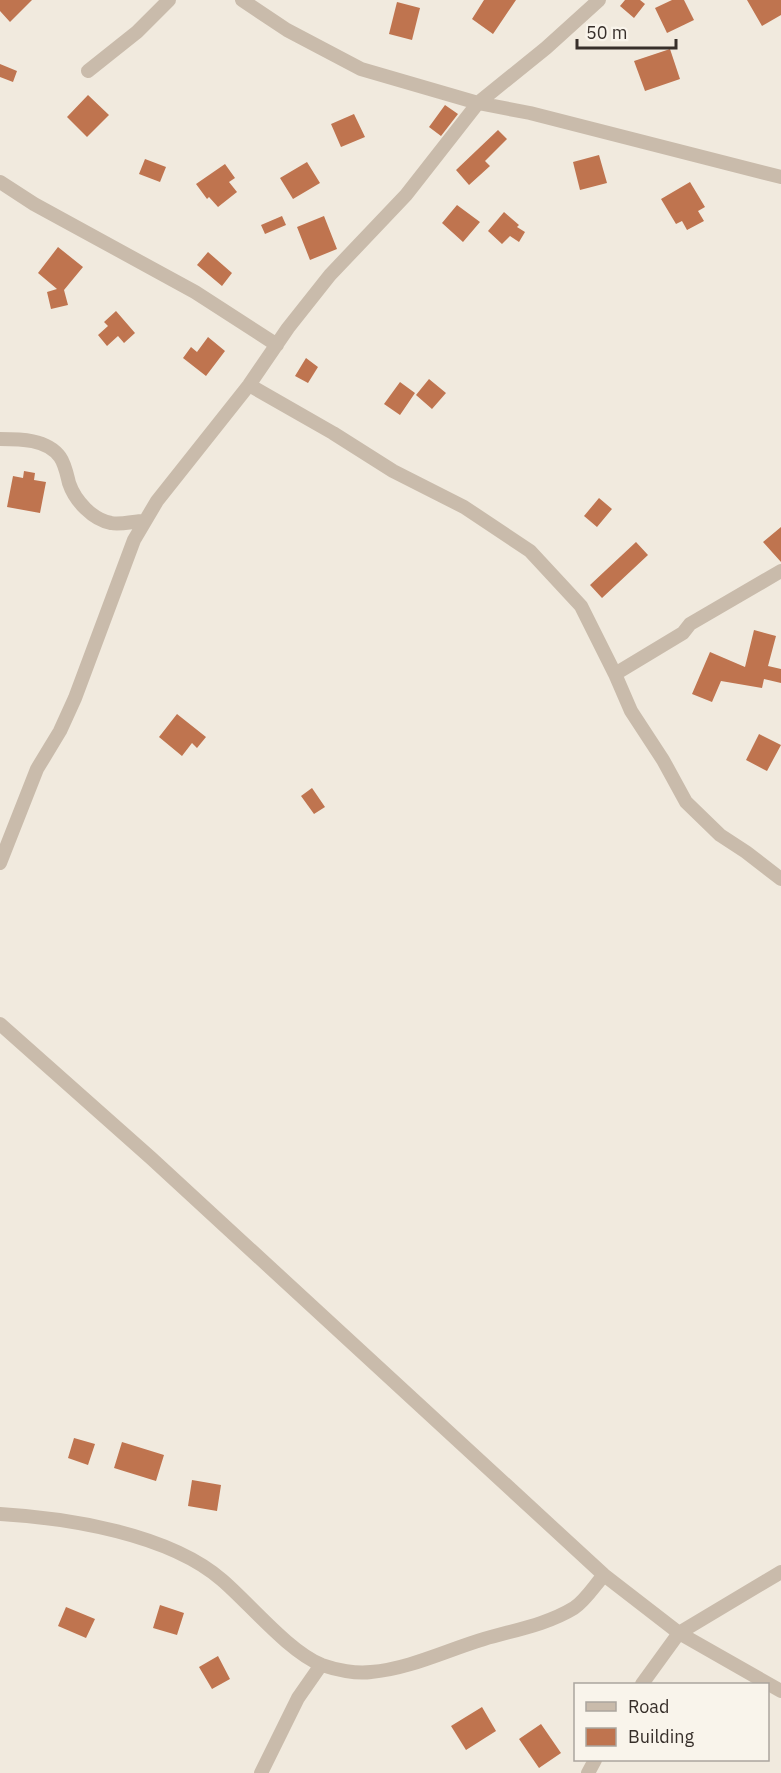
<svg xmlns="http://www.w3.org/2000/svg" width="781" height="1773" font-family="'IBM Plex Sans',sans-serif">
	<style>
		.building { fill: #bf744f }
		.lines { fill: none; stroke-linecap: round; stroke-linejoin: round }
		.street { stroke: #c9bbab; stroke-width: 14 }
	</style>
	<rect width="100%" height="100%" fill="#f1eade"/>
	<!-- building -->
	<path class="building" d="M0,0H32L10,22L0,11Z
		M484,0H516L493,34L472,19Z
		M625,0H640L645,4L634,18L620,6Z
		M672,0H684L694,20L667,33L655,8Z
		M747,0H781V15L762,26Z
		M397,2L420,8L412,40L389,34Z
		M670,49L680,79L645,91L634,61Z
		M0,64L17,71L13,82L0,77Z
		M88,95L109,115L87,137L67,117Z
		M445,105L458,114L441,136L429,127Z
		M354,114L365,137L341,147L331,124Z
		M498,130L507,139L485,161L490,166L469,185L456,170Z
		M599,155L607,183L580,190L573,162Z
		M145,159L166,167L160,182L139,174Z
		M307,162L320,183L293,199L280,178Z
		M225,164L235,178L229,182L237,192L218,207L209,197L207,199L196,184Z
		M690,182L705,207L698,211L704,221L687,230L682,221L676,224L661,199Z
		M457,205L480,222L463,242L442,223Z
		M504,212L519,225L517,227L525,232L519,242L510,236L502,244L488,231Z
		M282,216L286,225L265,234L261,225Z
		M324,216L337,249L310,260L297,227Z
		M58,247L83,267L64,290L68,305L51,309L47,292L57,289L38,273Z
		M208,252L232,273L222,286L197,265Z
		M116,311L135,333L124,343L118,336L107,346L98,335L108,326L104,322Z
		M208,337L225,351L206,376L183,358L191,347L197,352Z
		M306,358L318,367L308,383L295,376Z
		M429,379L446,393L432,409L416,395Z
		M400,382L415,393L400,415L384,404Z
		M24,471L35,473L34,480L46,482L40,513L7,507L13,476L23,478Z
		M599,498L612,509L597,527L584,516Z
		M781,527V562L763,542Z
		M636,542L648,555L602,598L590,585Z
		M754,630L776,636L768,666L781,669V683L764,679L762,688L721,681L712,702L692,694L710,652L745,667Z
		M177,714L206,737L197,748L192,743L182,756L159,737Z
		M759,734L781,745L767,771L746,760Z
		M312,788L325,807L314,814L301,796Z
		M74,1438L95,1444L88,1465L68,1458Z
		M122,1442L164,1455L156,1481L114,1468Z
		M192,1480L221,1485L217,1511L188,1506Z
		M160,1605L184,1613L177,1635L153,1628Z
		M66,1607L95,1619L86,1638L58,1626Z
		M218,1656L230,1679L212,1689L199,1667Z
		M482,1707L496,1731L466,1750L451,1726Z
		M541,1724L561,1753L539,1768L519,1739Z"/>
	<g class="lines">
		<!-- street -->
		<path class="street" d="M242,0L287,30L361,69L478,103L530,113L781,177
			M88,71L137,32L169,0
			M0,182L34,204L195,292L277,345
			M249,385L333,433L393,471L464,507L530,551L581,606L615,674L631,711L663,760L686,802L720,835L746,852L781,879
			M0,439C20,439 47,439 60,457C65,464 67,475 69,483C75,501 93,520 111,523C121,525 134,521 144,521
			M615,674L683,633L690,624L781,571
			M0,863L37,769L60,731L75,698L134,540L157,501L249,385L288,328L330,275L406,195L478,103L546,48L599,0
			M0,1024L151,1158L604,1575L679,1633L781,1691
			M0,1514C69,1518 169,1534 222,1580C250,1604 289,1652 322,1665C336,1670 356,1674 371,1672C409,1669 447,1650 484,1639C514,1630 546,1625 574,1608C585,1601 595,1585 604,1575
			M642,1684L679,1633L781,1572
			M261,1773L298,1698L321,1665
			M588,1773L595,1760"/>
	</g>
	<!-- legend -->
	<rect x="574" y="1683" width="195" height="78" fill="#f9f4eb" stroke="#aba59e" stroke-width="1.5"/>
	<rect x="586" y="1702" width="30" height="9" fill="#c9bbab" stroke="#aba59e" stroke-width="1.5"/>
	<text x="628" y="1713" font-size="18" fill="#372f2a">Road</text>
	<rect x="586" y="1728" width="30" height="18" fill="#bf744f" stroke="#aba59e" stroke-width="1.5"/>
	<text x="628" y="1743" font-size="18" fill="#372f2a">Building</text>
	<!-- scale -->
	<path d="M577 39v9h99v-9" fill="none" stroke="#372f2a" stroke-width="3"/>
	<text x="586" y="39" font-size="18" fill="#372f2a" stroke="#f9f4eb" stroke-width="4.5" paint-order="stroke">50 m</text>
</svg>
